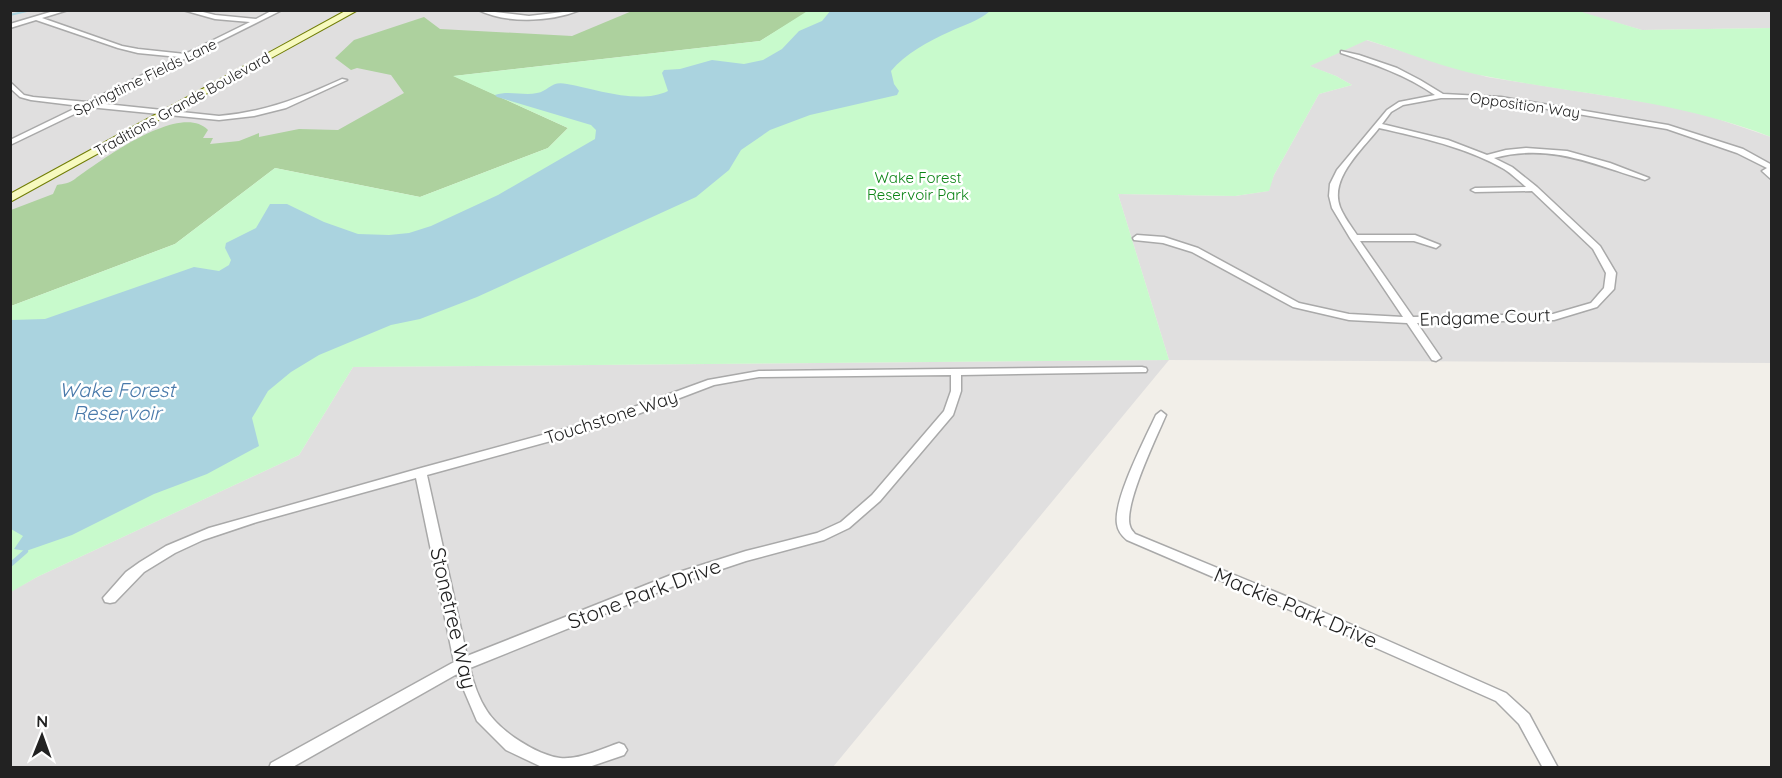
<svg xmlns="http://www.w3.org/2000/svg" width="1782" height="778" font-family="Quicksand,sans-serif">
	<style>
		.residential { fill: #e0dfdf }
		.forest { fill: #add19e }
		.park { fill: #c8facc }
		.water { fill: #aad3df }
		.lines { fill: none; stroke-linecap: round; stroke-linejoin: round }
		.stream-far1 { stroke: #aad3df; stroke-width: 2 }
		.stream { stroke: #aad3df; stroke-width: 4.5 }
		.minor-casing { stroke: #a9a9a9; stroke-width: 3 }
		.secondary-casing { stroke: #707d05; stroke-width: 2 }
		.minor { fill: #fff; fill-rule: evenodd }
		.secondary { fill: #f7fabf; fill-rule: evenodd }
		.labels { text-anchor: middle; dominant-baseline: central; stroke-width: 5; stroke-linejoin: round; paint-order: stroke }
		.far-street-label { font-size: 15px; fill: #222; stroke: #fff }
		.far-park-label { font-size: 15px; fill: #0c8416; stroke: #fff }
		.street-label { font-size: 18px; fill: #222; stroke: #fff }
		.water-label { font-size: 20px; font-style: italic; fill: #4a7aab; stroke: #fff }
		.near-street-label { font-size: 21px; fill: #222; stroke: #fff }
	</style>
	<rect width="100%" height="100%" fill="#f2efe9"/>
	<!-- residential -->
	<path class="residential" d="M11,11H809L760,41L454,76L11,306Z
		M1575,11H1771V28L1642,30Z
		M1366,40L1487,77L1664,105L1709,116L1771,137V363L1169,360L833,767H11L10,592L37,577L299,455L353,367L1169,360L1118,194L1235,196L1268,191L1274,175L1319,94L1352,85L1336,76L1309,66Z"/>
	<!-- forest -->
	<path class="forest" d="M632,11H809L760,41L454,76L568,128L548,148L420,197L275,168L175,244L11,306V210L53,194L57,185C63,184 70,183 75,179C99,162 180,101 208,130L203,138H213L210,144L239,141L259,133V137L299,129L338,130L404,93L391,75L357,68L351,70L335,58L354,40L424,17L440,29L572,36Z"/>
	<!-- park -->
	<path class="park" d="M809,10H1575L1642,30L1771,28V137C1680,101 1585,95 1490,77C1450,70 1406,52 1367,40L1310,66L1336,76L1352,85L1319,94L1274,175L1269,191L1235,196L1118,194L1169,360L353,367L299,455L37,577L11,592V306L175,244L275,168L420,197L548,148L568,128L453,76L760,41Z"/>
	<!-- water -->
	<path class="water" d="M831,10L990,11C979,21 963,25 949,32C929,41 905,54 891,71L894,84L899,91L897,95L810,115L770,130L741,150L729,170L696,197L477,297L420,319L391,325L319,355L291,372L268,391L252,418L259,446L207,474L154,494L72,535L26,551L14,549L23,536L11,529V320L45,319L194,267L219,271L229,265L231,260L225,248L226,243L256,228L270,204H287L324,222L358,234L389,235L409,233L431,226L498,195L595,139L596,130L591,125L497,97L495,95C509,90 523,96 537,93C549,91 551,80 567,84C596,89 639,105 668,91L662,73L664,70L680,69L712,60L744,64L763,60L782,49L799,31L822,21Z"/>
	<g class="lines">
		<!-- stream-far1 -->
		<path class="stream-far1" d="M10,15L31,10"/>
		<!-- stream -->
		<path class="stream" d="M10,565L26,551"/>
		<defs>
			<path id="minor" d="M57,10H68L42,18L122,46L138,49L185,54L250,22L215,19L183,10H195L215,15L256,19L273,10H282L96,103L219,116C265,112 300,98 342,79L347,80L286,108L254,116L219,120L89,107L10,145V140L80,106L31,100L20,97L10,88V82L24,95L33,97L87,102L179,57L138,53L118,48L36,20L10,28V24Z
				M478,10L529,16L580,10C550,22 507,24 478,10Z
				M1341,51L1359,55L1397,68L1420,80L1443,94L1501,97L1668,125L1743,149L1772,165V180L1762,171L1767,168L1737,153L1667,129L1501,101L1468,98H1441L1403,105L1391,112L1382,124L1448,140L1487,155L1506,150L1526,148L1567,151L1610,163L1649,178L1645,180C1592,164 1551,143 1494,158L1512,167L1537,187L1600,246L1616,273L1614,289L1597,307L1554,320L1417,323L1441,358L1436,361L1432,360L1407,323L1349,320L1293,307L1192,252L1163,243L1134,240L1133,238L1137,235L1164,237L1198,248L1299,303L1349,314L1403,317L1350,238L1332,208L1329,196L1330,184L1337,170L1387,110L1399,102L1435,95C1406,75 1374,64 1341,53ZM1379,128C1422,138 1466,147 1504,169C1512,174 1519,181 1526,187L1475,188L1471,190L1475,192L1532,191L1593,249L1606,273L1604,288L1591,303L1553,314L1413,317L1360,241H1414L1436,248L1440,245L1415,235H1357C1351,226 1344,217 1340,207C1329,178 1363,149 1379,128Z
				M1142,367L1146,368L1147,370L1146,372L961,375V391L953,415L880,501L849,528L824,540L746,561L686,581L470,668C473,682 479,699 487,711C500,731 536,755 560,758C579,760 601,749 619,743L624,745L627,750L624,755L586,768H544L506,750L477,721L457,674L291,768H269L271,763L454,662L416,478L257,522L203,540L175,553L144,572L115,602L110,603L105,602L103,598L126,572L140,562L166,546L209,528L421,468L601,419L708,380L759,371ZM951,375V391L944,411L872,495L841,522L817,533L746,551L676,573L467,656L427,475L609,425L714,385L759,377Z
				M1161,411L1166,415C1157,436 1123,506 1130,526C1131,530 1133,531 1135,534L1307,605L1506,693L1529,714L1558,768H1543L1519,724L1496,701L1297,613L1127,540C1122,536 1118,531 1117,524C1113,500 1145,439 1156,415Z"/>
			<path id="secondary" d="M347,10H358L10,202V194Z"/>
		</defs>
		<!-- minor casing -->
		<use href="#minor" class="minor-casing"/>
		<!-- secondary casing -->
		<use href="#secondary" class="secondary-casing"/>
		<!-- minor -->
		<use href="#minor" class="minor"/>
		<!-- secondary -->
		<use href="#secondary" class="secondary"/>
	</g>
	<g class="labels">
		<!-- far-street labels -->
		<g class="far-street-label">
			<text transform="translate(145 77) rotate(-26)">Springtime Fields Lane</text>
			<text transform="translate(182 104) rotate(-29)">Traditions Grande Boulevard</text>
			<text transform="translate(1525 105) rotate(8)">Opposition Way</text>
		</g>
		<!-- far-park labels -->
		<g class="far-park-label">
			<text x="918" y="177">Wake Forest<tspan x="918" dy="17">Reservoir Park</tspan></text>
		</g>
		<!-- street labels -->
		<g class="street-label">
			<text transform="translate(1485 317) rotate(-2)">Endgame Court</text>
			<text transform="translate(611 417) rotate(-18)">Touchstone Way</text>
		</g>
		<!-- water labels -->
		<g class="water-label">
			<text x="117" y="389">Wake Forest<tspan x="117" dy="23">Reservoir</tspan></text>
		</g>
		<!-- near-street labels -->
		<g class="near-street-label">
			<text transform="translate(644 593) rotate(-21)">Stone Park Drive</text>
			<text transform="translate(1296 607) rotate(23)">Mackie Park Drive</text>
			<text transform="translate(454 618) rotate(77)">Stonetree Way</text>
		</g>
	</g>
	<!-- border -->
	<rect width="1782" height="778" fill="none" stroke="#222222" stroke-width="24"/>
	<!-- north arrow -->
	<g transform="translate(42 736) rotate(1)" stroke="#ffffff" stroke-width="4.5" paint-order="stroke">
	<path d="M0-4.5L10 22L0 15L-10 22Z" fill="#222222"/>
	<text y="-9" font-size="16" font-weight="bold" text-anchor="middle" fill="#222222">N</text>
	</g>
</svg>
